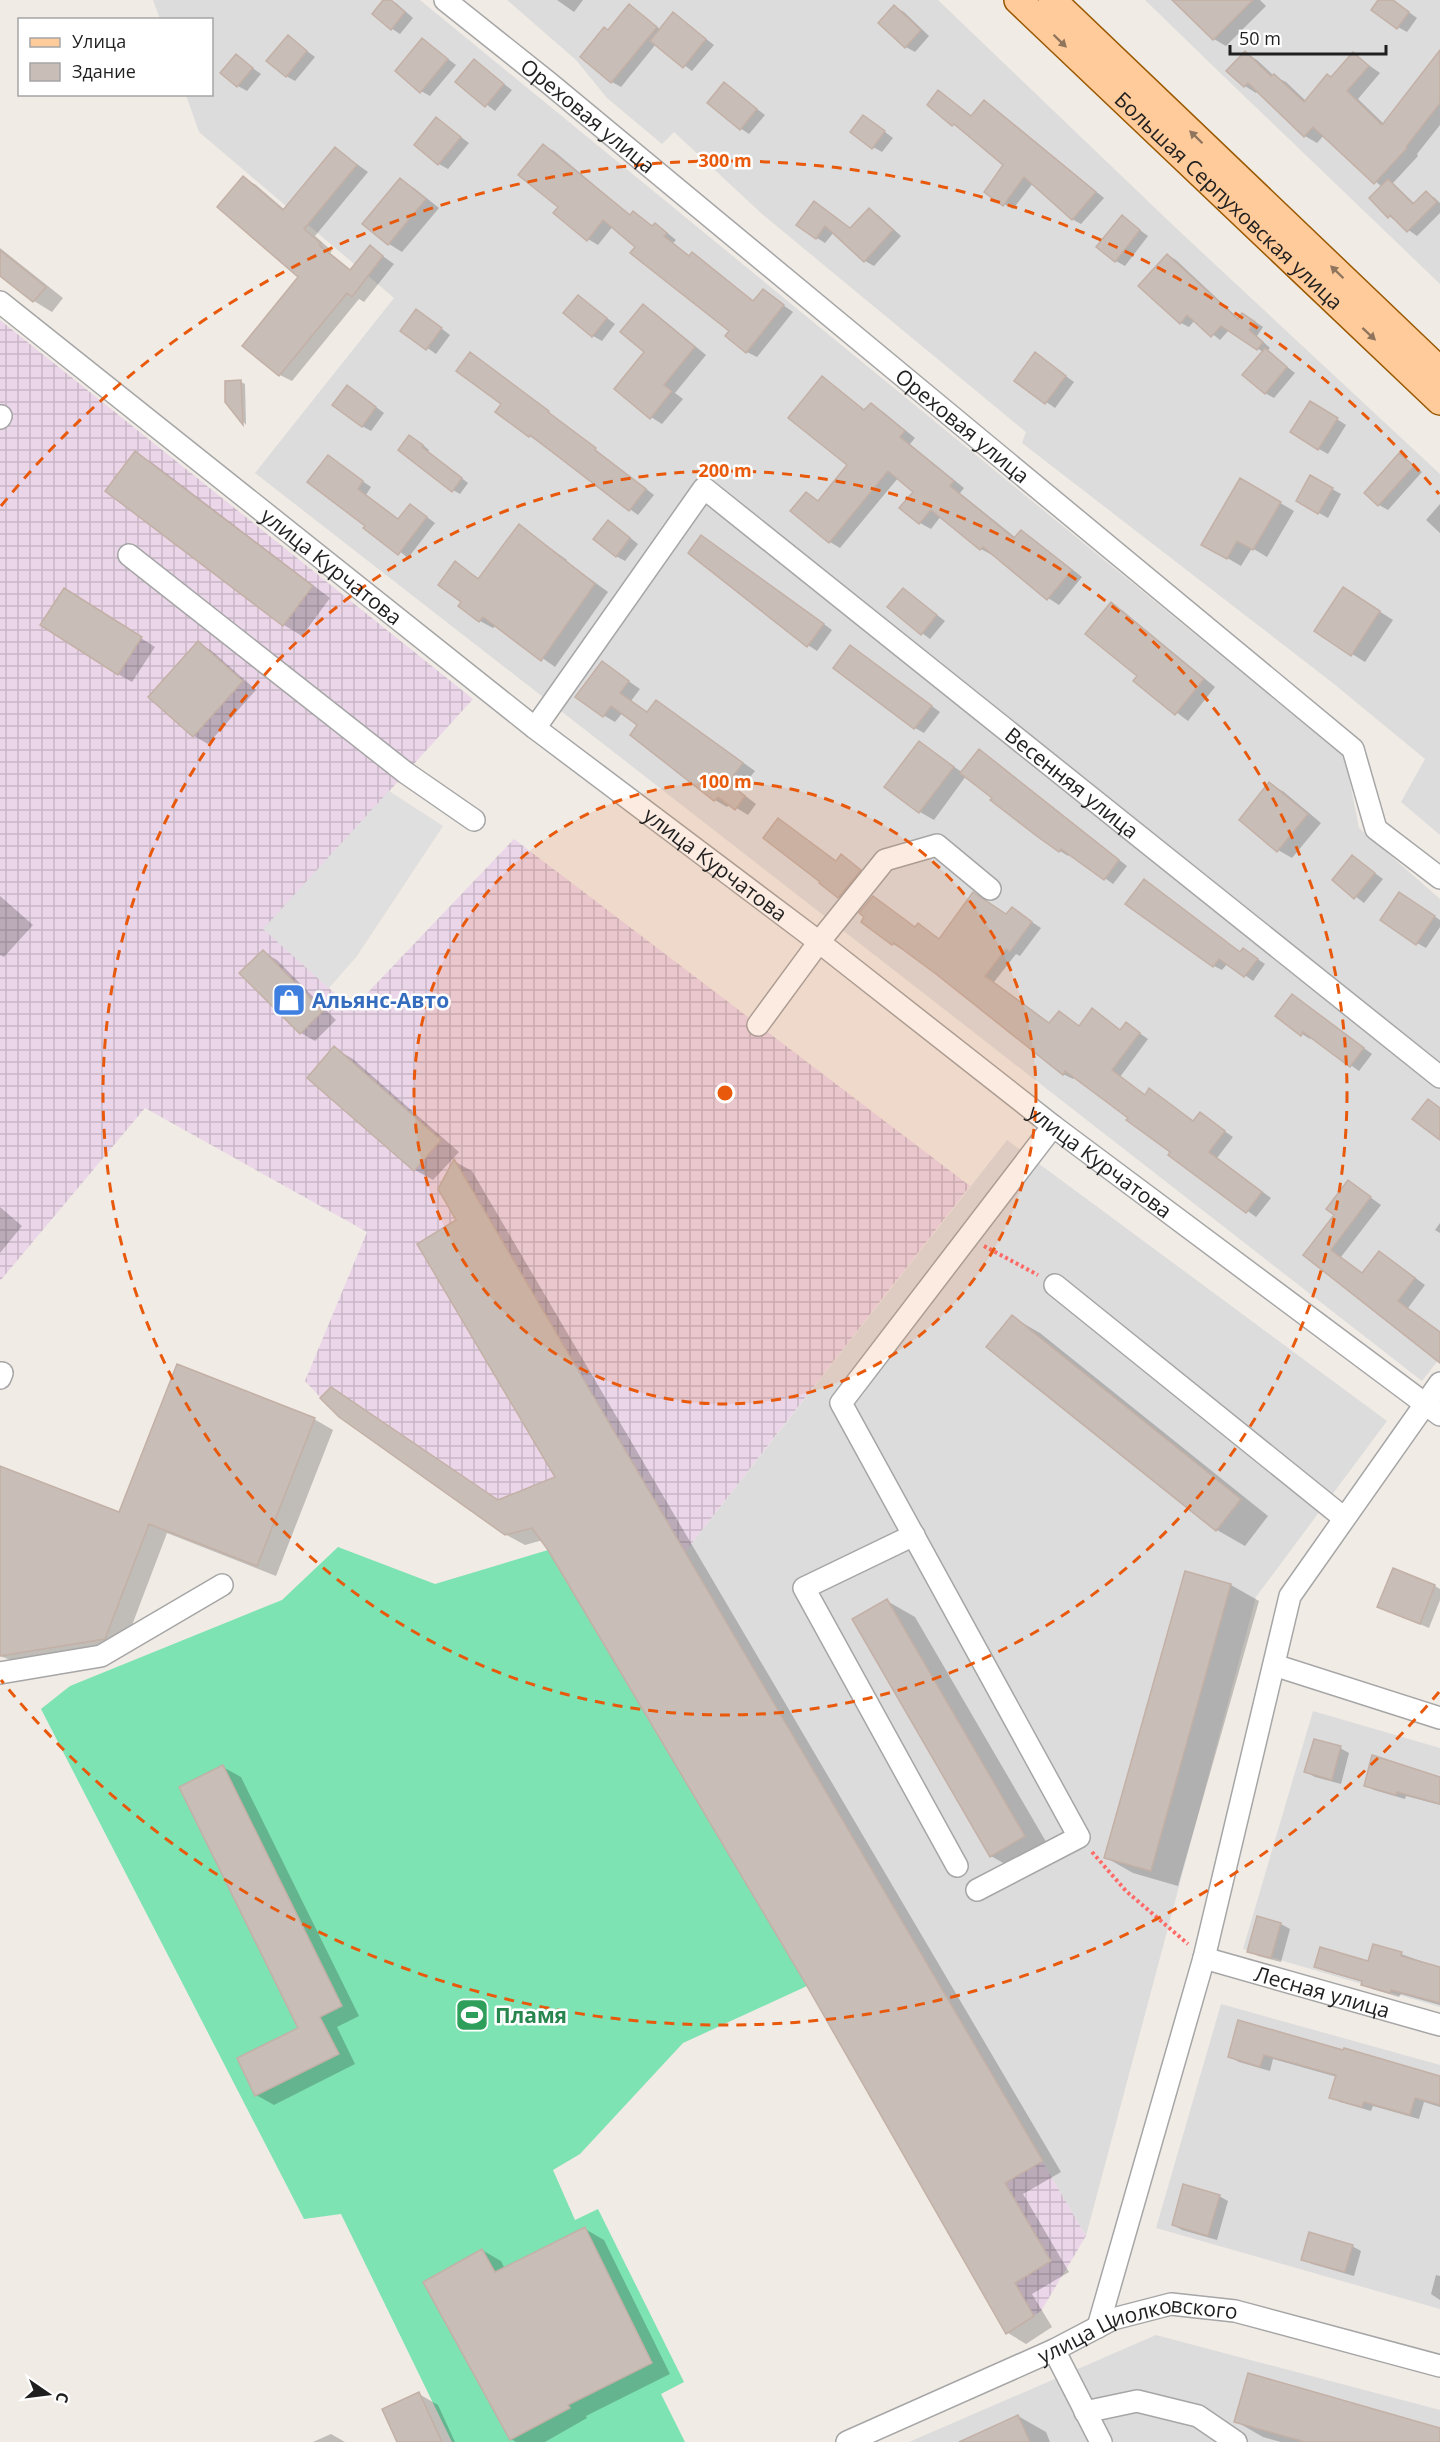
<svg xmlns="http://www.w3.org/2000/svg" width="1440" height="2442" font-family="'Open Sans',sans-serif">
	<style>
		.residential { fill: #dddcdc }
		.industrial { fill: url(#industrial-grid) }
		.pitch { fill: #7ee3b3 }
		.parking { fill: #dfdfdf }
		.shadow { fill: #0003 }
		.building { fill: #c8bdb7; stroke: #c3b0a6; stroke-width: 1.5 }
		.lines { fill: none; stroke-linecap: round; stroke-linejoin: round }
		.minor-casing { stroke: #a6a6a6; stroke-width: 24 }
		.major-casing { stroke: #9a5900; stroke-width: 30 }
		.path { stroke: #ff6967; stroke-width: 4; stroke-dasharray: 3 3; stroke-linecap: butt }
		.minor { stroke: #fff; stroke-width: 21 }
		.major { stroke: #ffcb9b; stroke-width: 27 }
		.oneway { fill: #8f755d }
		.ring { fill: none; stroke: #e8590c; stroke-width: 3; stroke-dasharray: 10 8 }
		.labels { text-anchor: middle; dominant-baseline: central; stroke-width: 5; stroke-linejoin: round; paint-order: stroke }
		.street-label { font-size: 21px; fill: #1f1f1f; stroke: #fff }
		.shop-label { font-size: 21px; font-weight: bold; fill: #366cbe; stroke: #fff; text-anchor: start }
		.leisure-label { font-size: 21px; font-weight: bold; fill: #27864d; stroke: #fff; text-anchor: start }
		.centre { fill: #e8590c; stroke: #fff; stroke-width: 3 }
		.ring-label { font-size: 18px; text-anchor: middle; font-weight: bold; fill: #e8590c; stroke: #fff; stroke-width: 5; stroke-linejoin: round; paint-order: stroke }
	</style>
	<defs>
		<pattern id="industrial-grid" width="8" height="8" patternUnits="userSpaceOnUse" patternTransform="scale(1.5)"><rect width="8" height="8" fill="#ead6e8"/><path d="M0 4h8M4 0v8" fill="none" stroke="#c8b7c7"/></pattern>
	</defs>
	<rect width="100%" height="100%" fill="#f0ebe5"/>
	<!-- residential -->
	<path class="residential" d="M153,0H420L1345,757L1359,828L1440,899V1358L1422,1381L255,473L394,298L199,132L186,95L212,94V20L160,19Z
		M507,0H938L1177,229L1440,474V835L1401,802L1425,759L1334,684L1022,443L1026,432L762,214L674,132L662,144L607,98L576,60Z
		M1145,0H1440V284L1215,68Z
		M1007,1140L1387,1421L1256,1597L1086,2236L685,1552Z
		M1313,1711L1440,1748V2007L1243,1949Z
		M1221,2004L1440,2065V2309L1156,2228Z
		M1156,2335L1440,2410V2442H909Z"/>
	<!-- industrial -->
	<path class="industrial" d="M0,320L473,699L264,929L352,1009L514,839L970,1186L685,1552L1086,2236L1041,2311L1006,2334L807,1986L548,1550L532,1528L505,1535L339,1417L305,1381L367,1232L145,1108L0,1281Z"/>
	<!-- pitch -->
	<path class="pitch" d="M338,1547L435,1584L548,1550L807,1986L683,2043L580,2154L553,2170L575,2220L598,2209L684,2382L661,2394L685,2442H452L341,2214L304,2219L41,1709L70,1686L282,1600Z"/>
	<!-- parking -->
	<path class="parking" d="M389,791L443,826L357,956L329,988L263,929Z"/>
	<!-- shadow -->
	<path class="shadow" d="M385,0L396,3L413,18L400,34L391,28Z
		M557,0H583L574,12Z
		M1174,0H1260L1266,6L1226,46L1214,39Z
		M1380,0H1392L1417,18L1407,32L1398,27Z
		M629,6L661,30L674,14L714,45L692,71L656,44L621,87L612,82L608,31Z
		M895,7L904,12L929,36L915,52L906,47Z
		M288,37L315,57L295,81L286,76Z
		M423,40L456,65L430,96L421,91Z
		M1245,53L1257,60L1274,76L1286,82L1307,102L1332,79L1353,54L1380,73L1358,99L1384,124L1440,53V125L1417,154L1418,156L1393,183L1415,204L1426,193L1435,198L1440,203V213L1417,236L1389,216L1382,187L1324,135L1317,143L1305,136L1258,91L1256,93L1245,86Z
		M236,56L261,74L247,91L238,86Z
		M474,61L512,90L495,111L457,82Z
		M724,84L765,115L749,134L740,128Z
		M939,92L972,116L985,101L993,107L1104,198L1081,224L1072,219L1033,183L1013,209L1004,204L1005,165L953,124Z
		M437,119L469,143L448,169L439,164Z
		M872,122L893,138L882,152L873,147Z
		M544,146L554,151L631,216L633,213L654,227L655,225L665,231L676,240L673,243L690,256L692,254L702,260L754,302L763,291L793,312L757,357L747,352L731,331L613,226L598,245L588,239L560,206Z
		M336,149L368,172L315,236L332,251L330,253L351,270L370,247L394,264L364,302L359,299L292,381L280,375L301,277L244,178L256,185L285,210Z
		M400,180L414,188L439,208L402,252L389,244Z
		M814,203L851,229L869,210L878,215L901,236L874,266L865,261L834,232L825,243L817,238Z
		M1122,217L1148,236L1125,266L1116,261Z
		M0,248L63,298L52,312L34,301L0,274Z
		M1168,255L1176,260L1239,319H1251L1263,327L1257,336L1270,348L1267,351L1295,373L1274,398L1265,393L1263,352L1229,330L1220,340L1195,320L1189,327L1181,323Z
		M579,297L615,324L602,341L593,336Z
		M643,306L655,313L706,355L675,393L683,399L662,424L651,417Z
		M425,316L450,335L436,354L402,330Z
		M479,359L654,495L638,515L497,412L503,404Z
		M1044,360L1074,382L1055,408L1016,381Z
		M823,378L866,411L871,405L882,411L915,438L910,444L964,488L960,493L1016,538L1021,532L1032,538L1082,577L1059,605L1048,598L994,553L992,555L981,549L941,516L931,529L920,523L901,508L915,491L898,478L840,548L830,542L806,493L819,502L849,465Z
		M241,382L245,384L246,425L227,401Z
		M356,392L384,413L371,431L362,426Z
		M1320,408L1346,425L1328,454L1319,449Z
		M417,440L429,450L428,452L468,483L460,494L453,490Z
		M136,453L154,464L330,598L302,636L284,625Z
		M1400,455L1422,472L1388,510L1379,505Z
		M328,457L371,487L366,495L399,520L419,511L435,523L408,558L367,525Z
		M1311,477L1341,494L1328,518L1298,501Z
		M1241,480L1294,511L1267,557L1252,548L1241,566L1203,544Z
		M1440,504V533L1426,520Z
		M519,526L567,560L566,561L608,592L555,667L496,625L493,628L480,621L463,602L455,563L480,579Z
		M617,527L638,544L625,561L616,556Z
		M711,542L832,630L817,651L808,645Z
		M903,589L945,621L930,639L922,633Z
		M1357,597L1393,620L1365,662L1352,654Z
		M78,598L155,647L132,682L118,674Z
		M1111,604L1123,611L1215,687L1188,721L1135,681L1139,675Z
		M198,643L212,651L256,690L208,744L194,736L150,697Z
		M851,647L940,712L924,733L915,728Z
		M602,663L640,689L631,701L648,713L668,709L755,771L739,791L756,804L748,815L730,804L727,807L715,800L632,735L640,724L623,712L615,722L603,715Z
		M920,743L963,773L979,751L988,756L1127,866L1113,884L1070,853L1068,856L1060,851L966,776L934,820L920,812Z
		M1270,784L1284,792L1321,823L1292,858L1278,850Z
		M779,820L837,862L850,861L869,876L848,902L839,897Z
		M1353,857L1383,879L1364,903L1334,880Z
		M1152,886L1241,953L1244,950L1265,964L1253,981L1228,963L1222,970L1214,966Z
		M0,896L33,925L4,957L0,955Z
		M873,897L916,928L918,925L940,939L1007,916L1012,909L1041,928L1020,956L1016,954L994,982L1050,1024L1059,1013L1080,1027L1102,1016L1122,1031L1127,1024L1148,1039L1120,1077L1146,1096L1194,1122L1200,1114L1233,1137L1217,1158L1271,1198L1256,1217L1170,1155L1172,1152L1130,1117L1075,1077L1073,1079L1063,1074L904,948L903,950L893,944L863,921Z
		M1408,899L1440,920V927L1426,948L1417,943Z
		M263,952L277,960L336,1020L315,1041L301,1033Z
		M1292,995L1372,1054L1359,1071L1312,1037L1310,1039L1302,1034Z
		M334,1048L353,1059L459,1152L433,1180L415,1170Z
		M454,1161L472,1171L1061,2172L1023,2194L1069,2272L1032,2294L1052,2327L1026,2344L1008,2333L809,1985L543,1540L525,1545L505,1534L331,1389L499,1501L557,1478L458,1221Z
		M1359,1189L1381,1205L1341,1257L1363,1274L1390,1259L1425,1285L1408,1308L1440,1332V1360L1305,1255Z
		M0,1207L22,1226L0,1253Z
		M1440,1223V1233L1435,1230Z
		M1012,1317L1040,1333L1268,1516L1245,1546L1217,1530L988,1347Z
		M314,1419L333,1430L276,1576L167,1533L123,1649L24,1665L0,1656V1466L119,1514Z
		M1186,1573L1231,1585L1259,1601L1178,1886L1133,1873L1105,1857Z
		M1435,1586L1440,1589V1600L1429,1628L1379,1607Z
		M887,1601L915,1617L1052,1852L1019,1872L991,1856Z
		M1340,1748L1349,1753L1341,1784L1315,1777L1306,1772Z
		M223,1767L241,1777L359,2016L337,2027L355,2064L274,2105L256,2095L301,2028Z
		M1440,1778V1805L1406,1796L1405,1799L1374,1790L1365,1785Z
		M1258,1918L1281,1924L1290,1929L1281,1962L1258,1956L1249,1951Z
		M1401,1954L1440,1968V2005L1401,1994L1399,1997L1372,1989L1363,1984V1982L1325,1971L1316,1966L1369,1963Z
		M1239,2022L1440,2077V2107L1424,2102L1419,2119L1373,2106L1371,2111L1340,2102L1331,2097L1337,2077L1273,2059L1270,2071L1239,2062L1230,2057Z
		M1219,2196L1228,2201L1217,2240L1182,2230L1173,2225Z
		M585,2229L604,2240L670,2374L586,2416L587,2418L545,2442H516L511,2439L425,2282L482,2250L501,2261L505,2269Z
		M1352,2246L1361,2251L1354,2276L1312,2264L1303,2259Z
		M1436,2275L1440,2276V2300L1431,2294Z
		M419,2394L438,2405L455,2442H396Z
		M1018,2416L1046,2432L1050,2442H962Z
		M1235,2421L1440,2430V2442H1281L1263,2437Z
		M331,2434L345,2442H313Z"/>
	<!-- building -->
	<path class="building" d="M383,0H391L405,12L391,30L372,14Z
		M1172,0H1253L1213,40Z
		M1378,0H1393L1409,12L1397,29L1371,10Z
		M629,4L657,27L611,83L580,57L604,27L608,30Z
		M894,5L921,30L905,48L878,23Z
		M673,12L706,39L683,68L650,41Z
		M288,35L307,51L286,77L266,61Z
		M422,38L448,59L420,93L395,71Z
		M1440,50V103L1406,147L1407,148L1374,184L1313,127L1304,137L1248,83L1244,87L1226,71L1245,51L1271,76L1274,74L1304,102L1327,74L1331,77L1353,52L1369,66L1347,91L1382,125Z
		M236,54L253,68L237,87L220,73Z
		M474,59L504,84L485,107L455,82Z
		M724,82L757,109L740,130L707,103Z
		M938,90L971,116L984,100L1096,192L1072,220L1024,177L1003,206L984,192L1003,165L954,124L952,126L927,105Z
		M863,115L885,131L872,149L850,132Z
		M436,117L461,137L438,165L414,145Z
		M543,144L630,215L633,211L652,226L655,223L667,233L664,236L689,256L692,252L753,301L763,289L784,305L746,353L725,336L729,331L630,253L635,247L603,220L587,241L553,213L558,207L518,175Z
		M335,147L357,165L304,229L321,243L319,245L350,270L370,245L383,256L352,297L347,293L279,376L242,346L298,277L217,207L243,176L283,210Z
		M400,178L426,199L388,245L362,224Z
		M1388,179L1413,204L1426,191L1437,202L1407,232L1390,215L1388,218L1369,198Z
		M814,201L850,228L869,208L893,230L864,262L825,226L816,239L796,225Z
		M1122,215L1140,230L1115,262L1096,247Z
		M0,250L46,287L33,302L0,276Z
		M1167,254L1238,319L1242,313L1255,322L1249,330L1263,342L1257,350L1221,326L1211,337L1187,315L1180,324L1138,286Z
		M578,295L607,318L592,337L563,313Z
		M643,304L695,347L664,385L672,391L650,419L614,389L644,352L620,332Z
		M416,309L442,328L426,350L400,331Z
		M1265,348L1287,367L1265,394L1242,375Z
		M470,352L549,411L548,412L596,448L595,450L646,489L629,511L530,435L529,437L495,412L501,404L456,371Z
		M1035,352L1066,376L1045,404L1014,381Z
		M822,376L864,410L871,403L905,431L900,437L954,481L950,486L1014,538L1021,530L1072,570L1047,600L983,547L980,550L931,510L919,524L899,508L913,492L888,471L829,543L790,511L806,492L818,501L847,465L788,418Z
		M241,380L243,425L225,402V381Z
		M347,385L376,407L362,427L332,405Z
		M1310,401L1338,418L1318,450L1290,432Z
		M409,435L423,445L422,447L462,478L452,492L398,450Z
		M135,451L313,586L283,626L105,491Z
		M1399,453L1414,466L1378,506L1364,493Z
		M328,455L363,481L358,489L398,519L410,504L427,517L398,555L363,528L365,526L307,482Z
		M1310,475L1333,488L1318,514L1296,501Z
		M1240,478L1281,502L1253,550L1237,541L1227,559L1201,545Z
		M608,520L630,538L616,557L593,539Z
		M519,524L595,584L541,661L483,617L479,622L458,606L461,602L438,585L455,561L478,579Z
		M701,535L824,624L807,647L688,553Z
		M1343,587L1380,611L1351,656L1314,631Z
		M64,588L142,637L118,675L40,625Z
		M903,588L937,615L921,635L887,607Z
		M1111,602L1204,679L1175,715L1133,681L1137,676L1085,634Z
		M198,641L243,681L193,737L148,697Z
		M850,645L932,706L914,729L833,668Z
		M602,661L629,681L620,693L647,712L656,700L743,763L728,783L745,796L735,810L718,797L714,801L630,735L637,725L611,706L603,717L575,697Z
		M919,741L954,767L919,813L884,787Z
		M979,749L1119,860L1104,880L1061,849L1059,852L1038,837L990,800L992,798L960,773Z
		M1269,782L1308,814L1277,852L1239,820Z
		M778,818L836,861L841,854L861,870L838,898L819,883L820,882L763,838Z
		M1352,855L1375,873L1354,899L1332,880Z
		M1144,879L1240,952L1243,948L1258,959L1244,977L1219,959L1213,967L1125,904Z
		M973,892L1006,914L1012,907L1032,922L1010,952L1006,949L985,976L1049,1023L1059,1011L1079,1026L1092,1008L1120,1030L1126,1022L1140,1033L1112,1070L1145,1095L1149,1088L1193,1121L1200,1112L1225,1131L1209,1152L1262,1192L1246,1213L1168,1155L1170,1152L1126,1120L1128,1118L1065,1071L1063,1075L936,974L894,943L892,945L861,922L864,917L859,913L873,896L915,927L918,923L939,939Z
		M1399,892L1435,916L1416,945L1380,920Z
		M263,950L323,1011L300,1034L239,973Z
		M1292,994L1364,1048L1350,1067L1303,1032L1301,1036L1275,1016Z
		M334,1046L441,1140L414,1171L307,1078Z
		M1428,1099L1440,1108V1140L1412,1119Z
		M454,1159L1043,2161L1005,2183L1051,2261L1015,2283L1034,2316L1006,2334L807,1986L548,1550L532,1528L505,1535L339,1417L320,1398L331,1387L498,1500L555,1477L417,1244L456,1220L438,1189Z
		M1348,1180L1371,1197L1331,1250L1362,1273L1379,1251L1415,1278L1398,1301L1440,1332V1363L1303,1255L1334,1215L1326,1209Z
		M1012,1315L1241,1499L1216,1531L986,1347Z
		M177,1364L315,1418L257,1566L149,1524L105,1639L0,1656V1466L119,1512Z
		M1393,1568L1435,1585L1420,1624L1377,1607Z
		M1185,1571L1231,1584L1151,1871L1104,1858Z
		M887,1599L1025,1836L990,1857L852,1619Z
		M1314,1739L1341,1746L1332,1780L1304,1772Z
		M1372,1755L1440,1777V1804L1397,1792L1396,1795L1364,1786Z
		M223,1765L342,2006L320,2017L339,2054L255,2096L237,2058L298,2028L179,1787Z
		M1257,1916L1281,1923L1271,1958L1247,1952Z
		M1373,1944L1402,1952L1401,1956L1440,1967V2003L1391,1990L1390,1993L1361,1985L1362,1981L1314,1967L1320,1947L1368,1961Z
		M1238,2020L1343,2050L1344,2048L1440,2076V2105L1415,2098L1410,2115L1364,2102L1362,2107L1329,2098L1336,2075L1264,2055L1260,2067L1228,2057Z
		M1183,2184L1220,2195L1208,2236L1172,2225Z
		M585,2227L652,2363L568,2405L570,2408L510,2440L423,2282L482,2249L495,2272Z
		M1309,2232L1353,2245L1345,2272L1301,2260Z
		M1248,2373L1440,2428V2442H1305L1234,2422Z
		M419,2392L442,2442H397L382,2409Z
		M1018,2415L1030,2442H959Z"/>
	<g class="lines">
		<defs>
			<g id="minor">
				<path id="s1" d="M445,0L549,83L1353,749L1376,829L1440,878"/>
				<path id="s2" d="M0,302L535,728L819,942L1053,1126L1440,1415"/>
				<path d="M0,418L1,416"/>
				<path d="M129,555L406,773L474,820"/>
				<path id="s3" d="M535,728L704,488L1440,1077"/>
				<path d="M758,1025L819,942L885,860L937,845L990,889"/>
				<path d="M1055,1285L1344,1518"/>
				<path d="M0,1373H2L0,1378"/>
				<path d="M914,1535L804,1588L957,1866"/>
				<path d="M1274,1665L1440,1718"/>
				<path d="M0,1673L101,1656L222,1585"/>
				<path d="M977,1890L1079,1837L841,1403L1053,1126"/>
				<path id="s4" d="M1204,1958L1440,2025"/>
				<path d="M1098,2327L1204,1958L1290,1596L1440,1383"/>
				<path d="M1054,2350L1101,2442"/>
				<path d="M1085,2412L1137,2401L1198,2416L1236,2442"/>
				<path id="s5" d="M847,2442L1054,2350L1113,2319L1171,2304L1235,2311L1440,2366"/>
			</g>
			<g id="major">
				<path id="s6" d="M1018,0L1440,401"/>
				<path d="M1052,0L1440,371"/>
			</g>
		</defs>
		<!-- minor casing -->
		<use href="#minor" class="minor-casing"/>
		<!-- major casing -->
		<use href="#major" class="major-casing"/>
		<!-- path -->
		<path class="path" d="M984,1246L1038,1275
			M1092,1852L1126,1891L1188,1944"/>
		<!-- minor -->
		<use href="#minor" class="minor"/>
		<!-- major -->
		<use href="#major" class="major"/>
	</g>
	<!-- one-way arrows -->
	<defs><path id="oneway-solid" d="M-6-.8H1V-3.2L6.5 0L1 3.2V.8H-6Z" transform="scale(1.5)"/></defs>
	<g class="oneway">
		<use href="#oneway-solid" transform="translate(1060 41) rotate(44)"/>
		<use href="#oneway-solid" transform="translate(1196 137) rotate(-136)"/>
		<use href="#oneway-solid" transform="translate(1337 272) rotate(-136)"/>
		<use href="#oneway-solid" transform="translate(1369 334) rotate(43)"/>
	</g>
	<!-- distance rings -->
	<circle cx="725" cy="1093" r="311" fill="#e8590c" fill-opacity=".12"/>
	<g class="ring">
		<circle cx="725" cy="1093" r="311"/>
		<circle cx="725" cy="1093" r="622"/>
		<path d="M1439 1692A932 932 0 0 1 1 1680M1 506A932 932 0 0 1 1439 494"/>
	</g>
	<!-- icons -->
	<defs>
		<symbol id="shop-square" viewBox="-11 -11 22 22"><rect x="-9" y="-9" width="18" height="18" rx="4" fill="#3f7fe0" stroke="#fff"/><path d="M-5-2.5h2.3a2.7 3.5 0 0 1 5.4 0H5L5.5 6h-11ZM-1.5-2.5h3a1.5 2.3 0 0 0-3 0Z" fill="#fff"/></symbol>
		<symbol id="stadium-square" viewBox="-11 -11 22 22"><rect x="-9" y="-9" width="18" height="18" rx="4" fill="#2e9e5b" stroke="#fff"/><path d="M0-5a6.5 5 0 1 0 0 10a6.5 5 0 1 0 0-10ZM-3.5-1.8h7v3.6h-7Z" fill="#fff"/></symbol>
	</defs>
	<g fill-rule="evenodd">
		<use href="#shop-square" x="270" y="981" width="38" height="38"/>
		<use href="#stadium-square" x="453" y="1996" width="38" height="38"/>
	</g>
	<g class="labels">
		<!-- street labels -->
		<g class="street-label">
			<text stroke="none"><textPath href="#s1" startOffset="184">Ореховая улица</textPath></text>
			<text stroke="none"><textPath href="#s6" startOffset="291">Большая Серпуховская улица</textPath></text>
			<text stroke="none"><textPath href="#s1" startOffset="670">Ореховая улица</textPath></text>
			<text stroke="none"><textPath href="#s2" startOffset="424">улица Курчатова</textPath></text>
			<text stroke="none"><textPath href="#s3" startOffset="765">Весенняя улица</textPath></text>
			<text stroke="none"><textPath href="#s2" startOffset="910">улица Курчатова</textPath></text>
			<text stroke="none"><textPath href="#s2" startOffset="1396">улица Курчатова</textPath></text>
			<text stroke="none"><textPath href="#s4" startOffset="123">Лесная улица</textPath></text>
			<text stroke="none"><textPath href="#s5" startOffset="315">улица Циолковского</textPath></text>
		</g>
		<!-- shop labels -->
		<g class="shop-label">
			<text x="312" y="1000">Альянс-Авто</text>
		</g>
		<!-- leisure labels -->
		<g class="leisure-label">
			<text x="495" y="2015">Пламя</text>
		</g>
	</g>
	<circle cx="725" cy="1093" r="9" class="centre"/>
	<g class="ring-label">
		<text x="725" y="167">300 m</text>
		<text x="725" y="477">200 m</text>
		<text x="725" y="788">100 m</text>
	</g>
	<!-- legend -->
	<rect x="18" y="18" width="195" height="78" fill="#ffffff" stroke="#a5a5a5" stroke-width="1.5"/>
	<rect x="30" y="38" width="30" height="9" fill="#ffcb9b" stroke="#a5a5a5" stroke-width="1.5"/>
	<text x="72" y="48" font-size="18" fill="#1f1f1f">Улица</text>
	<rect x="30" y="63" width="30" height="18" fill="#c8bdb7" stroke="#a5a5a5" stroke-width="1.5"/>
	<text x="72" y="78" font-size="18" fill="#1f1f1f">Здание</text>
	<!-- north arrow -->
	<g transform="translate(48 2394) rotate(104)" stroke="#ffffff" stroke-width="4.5" paint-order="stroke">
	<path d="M0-4.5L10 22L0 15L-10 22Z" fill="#1f1f1f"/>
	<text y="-9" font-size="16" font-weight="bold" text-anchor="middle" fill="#1f1f1f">С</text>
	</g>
	<!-- scale -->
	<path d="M1230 45v9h156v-9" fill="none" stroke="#1f1f1f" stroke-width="3"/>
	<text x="1239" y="45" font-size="18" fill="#1f1f1f" stroke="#ffffff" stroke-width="4.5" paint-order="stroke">50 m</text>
</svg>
